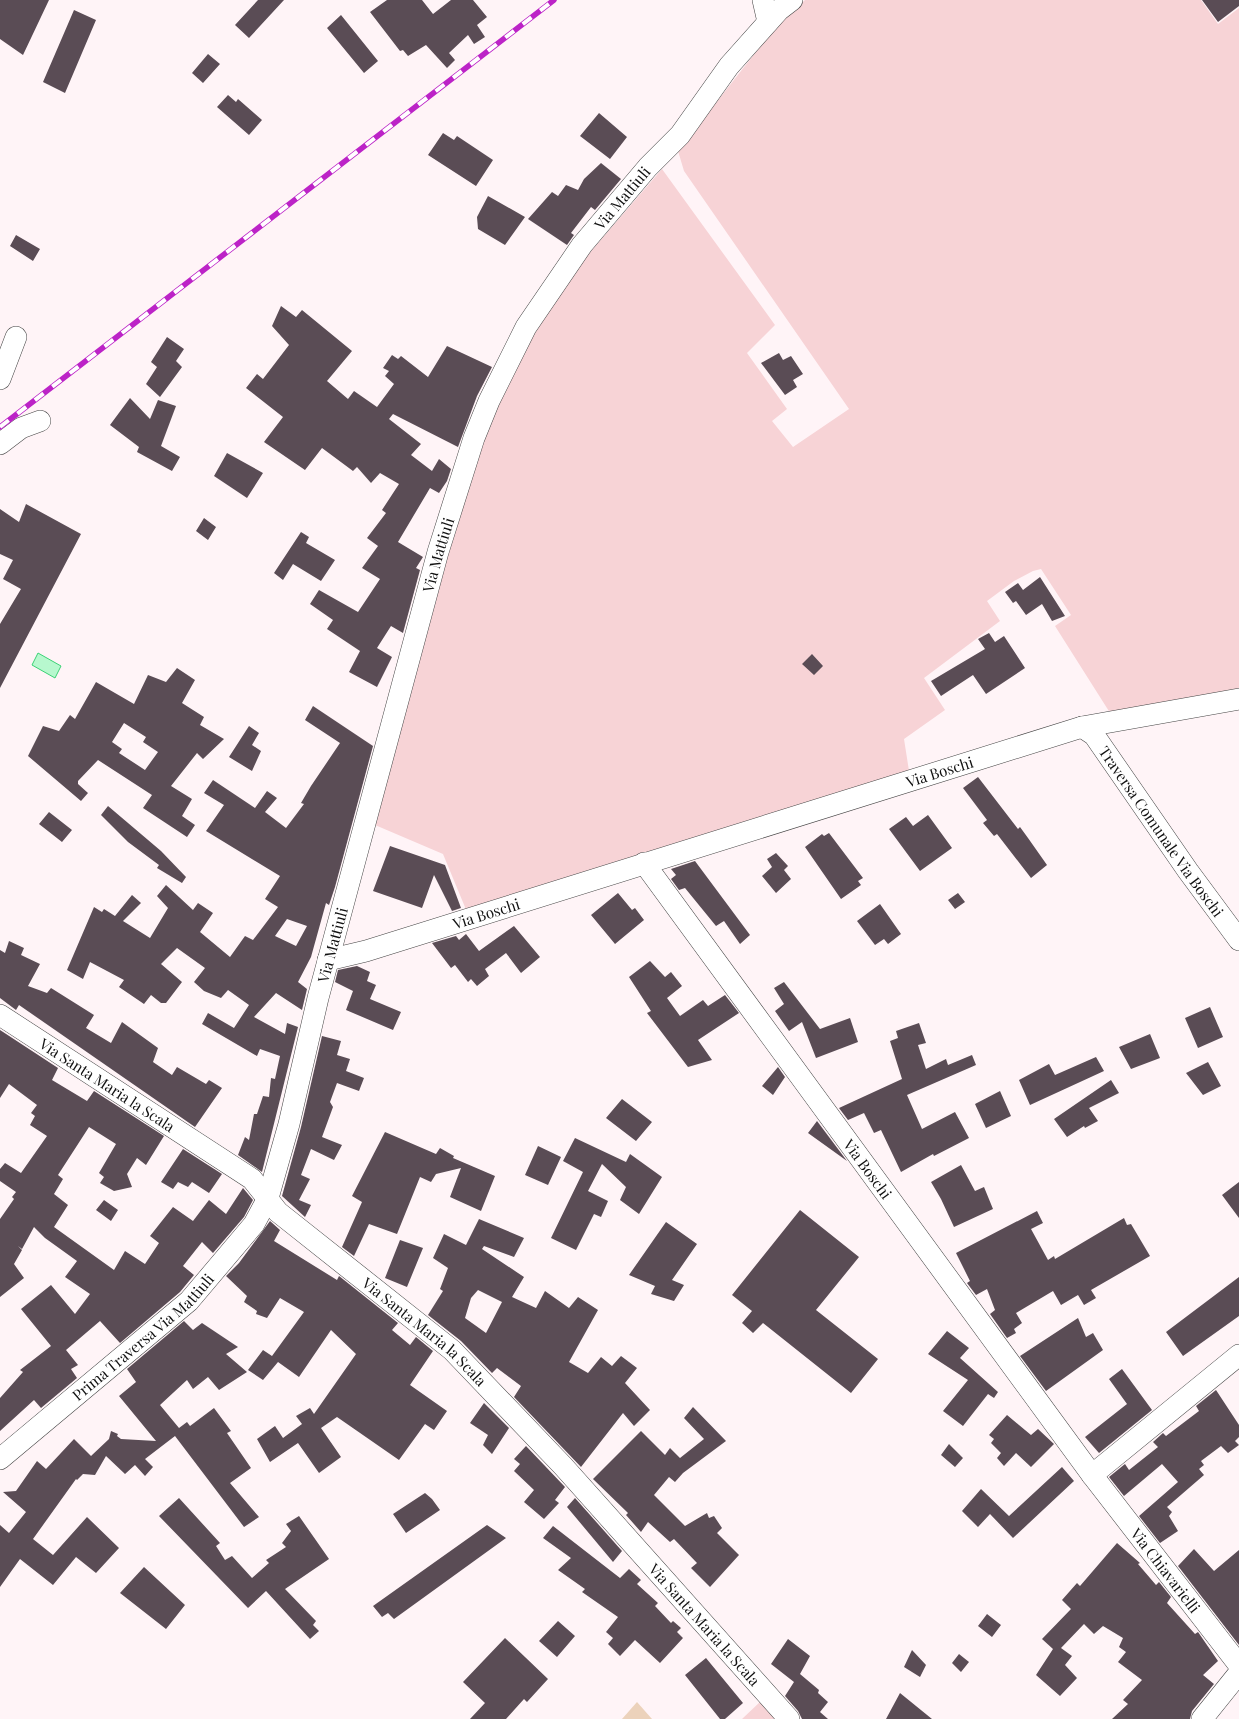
<svg xmlns="http://www.w3.org/2000/svg" width="1239" height="1719" font-family="'Playfair Display',serif">
	<style>
		.farmland { fill: #f7d3d6 }
		.green { fill: #ecd2bb }
		.water { fill: #b7f8ce; stroke: #3bd275 }
		.building { fill: #5a4c55; fill-rule: evenodd }
		.lines { fill: none; stroke-linecap: round; stroke-linejoin: round }
		.minor-casing { stroke: #444; stroke-width: 22 }
		.minor { stroke: #fff; stroke-width: 21 }
		.rail-casing { stroke: #bc23c7; stroke-width: 5.5 }
		.rail { stroke: #fff; stroke-width: 4; stroke-dasharray: 11; stroke-linecap: butt }
		.labels { text-anchor: middle; dominant-baseline: central; stroke-width: 5; stroke-linejoin: round; paint-order: stroke }
		.street-label { font-size: 15px; fill: #111; stroke: #fff }
	</style>
	<rect width="100%" height="100%" fill="#fff4f7"/>
	<!-- farmland -->
	<path class="farmland" d="M805,0H1201L1218,24L1239,8V693L1112,716L1055,626L1071,615L1041,569L1033,571L1014,581L987,601L1000,621L924,678L945,710L904,739L909,771L467,912L443,854L375,825L448,548L488,422L542,318L573,272L662,169L775,325L747,353L787,409L772,421L793,447L849,409L684,171L678,151L774,29Z
		M761,1701L777,1719H742Z"/>
	<!-- green -->
	<path class="green" d="M637,1702L652,1719H622Z"/>
	<!-- water -->
	<path class="water" d="M38,653L61,666L55,678L32,665Z"/>
	<!-- building -->
	<path class="building" d="M0,0H49L23,55L0,39Z
		M258,0H284L249,38L235,25Z
		M387,0H422L433,14L451,0H473L487,17L477,25L485,37L474,44L468,35L449,53L455,60L447,68L426,45L408,56L403,50L400,51L370,12Z
		M1202,0H1239V6L1218,22Z
		M74,10L96,20L65,93L43,82Z
		M341,15L378,61L364,73L327,28Z
		M208,54L220,64L203,83L192,73Z
		M228,95L236,102L238,99L262,120L249,135L217,107Z
		M599,113L627,137L610,159L580,136Z
		M443,133L454,140L457,136L493,160L476,186L428,155Z
		M601,163L621,179L595,210L591,207L571,233L574,235L567,245L528,219L552,192L558,196L566,185L578,190L584,179Z
		M488,196L525,217L505,245L478,229L477,217Z
		M16,235L40,249L33,261L10,246Z
		M281,306L296,317L302,310L352,351L327,381L348,399L354,391L377,407L394,384L385,376L389,371L383,368L392,355L398,359L401,356L428,377L447,346L492,367L477,396L458,447L393,414L389,419L421,444L411,455L432,471L439,459L451,469L447,481L439,493L430,488L398,542L423,557L416,568L420,570L403,633L391,626L377,648L392,657L377,687L349,672L360,651L327,629L333,620L310,604L319,590L358,612L380,579L362,568L378,546L367,538L386,513L382,510L399,484L380,473L371,483L357,467L353,471L322,448L305,470L264,442L283,417L246,388L257,374L263,379L289,345L272,326Z
		M167,337L184,349L176,361L182,367L160,397L146,384L157,367L151,362Z
		M779,353L783,360L791,356L803,374L793,380L797,387L785,395L761,363Z
		M130,398L150,419L158,400L176,406L161,446L180,457L172,471L137,452L139,447L110,425Z
		M227,453L263,473L247,498L214,476Z
		M26,504L81,534L0,688V624L21,589L3,579L13,560L0,554V509L19,522Z
		M204,518L216,527L208,540L196,531Z
		M301,532L309,537L306,543L335,560L321,581L293,564L283,580L274,573Z
		M1040,577L1065,616L1052,621L1042,604L1026,615L1016,601L1013,603L1005,592L1018,583L1023,590Z
		M989,633L995,642L1004,636L1025,668L986,694L973,675L941,696L931,681L985,649L978,639Z
		M812,654L823,666L814,675L802,664Z
		M177,668L195,680L182,703L204,717L200,725L224,739L203,759L197,753L171,786L192,799L182,816L195,825L187,837L143,808L152,795L98,760L78,781V784L88,793L81,801L28,756L43,726L59,731L70,715L75,719L96,682L134,704L148,675L166,682ZM124,723L146,737L143,742L158,752L145,770L119,753L122,749L112,742Z
		M313,706L373,746L335,887L329,905L326,903L311,957L298,982L307,989L302,1010L276,993L254,1017L285,1034L287,1023L298,1027L262,1172L238,1155L245,1137L249,1140L254,1114H257L263,1096L269,1097L271,1078L275,1079L280,1056L260,1049L257,1056L202,1024L208,1013L234,1028L249,1005L228,990L221,998L204,991L194,982L205,968L177,948L161,964L182,982L166,1003H161L151,995L144,1004L119,987L124,980L90,962L83,979L67,970L94,907L102,912L104,909L115,916L132,895L141,903L123,921L150,938L168,908L157,896L166,885L193,910L198,903L213,913L200,932L230,957L245,936L253,940L278,907L265,899L280,876L206,831L224,805L204,793L213,780L255,808L267,791L277,798L265,812L286,828L304,804L301,803L311,786L340,743L305,720ZM287,919L307,926L296,946L275,936Z
		M249,726L259,733L252,745L261,751L252,771L229,757Z
		M978,777L1018,829L1020,827L1028,838L1047,865L1031,878L997,834L994,836L983,823L987,820L963,788Z
		M108,806L161,851L186,877L182,883L157,868L159,865L128,842L101,815Z
		M49,812L72,830L62,842L39,824Z
		M928,815L952,848L920,871L889,829L906,817L913,826Z
		M829,833L863,878L858,881L861,885L841,899L805,847L822,834L824,836Z
		M390,846L445,865L461,908L452,911L434,875L422,908L373,891Z
		M776,853L788,866L784,870L791,879L776,893L762,876L772,867L767,859Z
		M695,861L750,935L740,944L724,921L716,926L685,888L679,890L671,879L676,875L671,869Z
		M618,893L632,910L635,908L644,920L615,944L591,915Z
		M958,893L965,902L955,909L948,900Z
		M880,904L901,934L888,944L884,939L875,945L857,921Z
		M514,926L540,957L521,973L506,953L485,969L489,976L477,986L471,979L468,982L455,965L451,968L432,943L456,936L459,940L466,934L479,951Z
		M9,941L24,948L21,955L40,964L28,986L47,993L51,988L94,1015L86,1028L111,1043L122,1022L158,1048L153,1062L172,1075L177,1067L206,1084L209,1080L222,1088L195,1127L19,1005L16,1010L0,998V950L5,953Z
		M650,961L665,977L671,972L682,986L667,998L680,1016L703,1000L708,1006L725,995L739,1013L698,1040L712,1060L688,1067L647,1013L651,1011L629,977Z
		M357,966L370,972L367,981L376,985L370,999L401,1012L393,1030L346,1010L353,991L335,982L338,970Z
		M784,982L820,1029L850,1018L858,1042L816,1058L802,1022L789,1031L775,1011L784,1004L774,988Z
		M1210,1007L1223,1037L1198,1048L1185,1018Z
		M919,1023L926,1043L918,1045L926,1069L946,1059L948,1065L972,1055L976,1065L907,1095L922,1129L955,1112L969,1138L934,1156L933,1154L901,1172L881,1130L874,1133L864,1113L848,1120L839,1108L902,1079L890,1041L898,1038L896,1031Z
		M0,1030L58,1068L52,1080L87,1101L94,1091L164,1136L146,1165L137,1158L127,1174L132,1187L114,1191L100,1183L104,1177L99,1173L116,1144L89,1127L58,1175L63,1179L54,1194L68,1205L54,1227L114,1270L125,1251L145,1264L159,1243L150,1236L173,1207L193,1221L209,1200L226,1214L243,1188L253,1200L244,1217L213,1253L202,1242L183,1266L194,1275L180,1292L120,1343L100,1321L66,1350L78,1365L71,1369L77,1378L41,1408L34,1400L0,1431V1398L23,1372L20,1370L51,1346L21,1309L51,1285L75,1314L90,1294L65,1277L77,1261L45,1238L34,1227L22,1249L18,1246L22,1250L14,1264L24,1278L0,1297V1219L14,1199L12,1197L16,1192L0,1181V1169L5,1163L21,1173L47,1136L30,1125L35,1116L31,1113L37,1105L9,1084L0,1098Z
		M1150,1034L1160,1058L1131,1069L1119,1047Z
		M322,1036L341,1041L337,1055L350,1059L346,1071L364,1078L359,1091L337,1083L330,1102L333,1107L322,1137L342,1145L334,1160L311,1149L301,1175L310,1179L299,1200L311,1205L305,1217L282,1196L301,1127Z
		M1096,1057L1104,1071L1030,1105L1019,1080L1049,1064L1055,1075Z
		M1208,1062L1221,1086L1203,1095L1186,1073Z
		M778,1067L785,1077L773,1095L762,1086Z
		M1111,1080L1119,1093L1089,1108L1098,1121L1085,1128L1084,1126L1067,1137L1054,1119Z
		M1000,1091L1011,1116L986,1128L975,1104Z
		M622,1099L652,1122L636,1141L606,1118Z
		M817,1121L847,1161L808,1133Z
		M385,1132L436,1154L440,1148L454,1156L453,1158L495,1176L481,1211L450,1197L461,1168L436,1174L431,1182L420,1177L397,1234L369,1224L354,1256L342,1247L362,1202L352,1196Z
		M575,1138L626,1162L630,1154L662,1177L639,1214L620,1200L626,1187L602,1164L588,1191L608,1201L601,1217L594,1214L576,1250L551,1238L583,1172L563,1161Z
		M538,1146L561,1157L548,1185L525,1175Z
		M183,1149L222,1174L209,1193L192,1182L188,1187L178,1182L173,1189L161,1182Z
		M961,1165L975,1191L984,1187L993,1209L954,1227L941,1199L931,1182Z
		M1239,1182V1218L1222,1195Z
		M104,1200L118,1210L111,1221L96,1210Z
		M800,1210L859,1257L816,1310L878,1359L851,1393L763,1323L753,1333L742,1323L752,1311L732,1295Z
		M1037,1211L1043,1223L1031,1229L1048,1260L1054,1256L1055,1259L1124,1218L1127,1225L1131,1224L1150,1256L1091,1290L1096,1298L1084,1305L1078,1295L1061,1305L1053,1291L1016,1313L1022,1323L1014,1329L1016,1333L1007,1338L990,1314L995,1310L987,1289L976,1295L967,1283L970,1281L956,1253Z
		M479,1219L524,1238L514,1257L484,1246L482,1249L524,1277L512,1297L536,1308L545,1291L569,1308L578,1297L598,1310L569,1362L588,1373L601,1357L612,1366L621,1356L637,1368L625,1383L650,1410L634,1426L623,1413L581,1467L514,1397L521,1386L497,1368L492,1373L461,1341L428,1315L443,1291L440,1289L448,1268L433,1258L444,1234L466,1245ZM478,1290L502,1302L486,1333L465,1318L471,1298Z
		M270,1221L280,1230L274,1241L337,1280L339,1276L398,1323L392,1330L410,1345L416,1337L433,1351L410,1385L447,1411L434,1430L425,1424L399,1460L337,1417L321,1428L341,1457L319,1473L298,1443L270,1462L257,1439L275,1426L283,1438L302,1424L296,1416L310,1408L314,1414L356,1354L331,1330L299,1377L278,1362L263,1380L248,1370L263,1350L272,1356L304,1312L280,1298L267,1318L256,1314L257,1311L244,1302L247,1296L226,1276L239,1263Z
		M666,1222L697,1244L672,1280L684,1285L674,1301L651,1294L655,1286L629,1275Z
		M400,1240L423,1248L407,1287L385,1278Z
		M1239,1277V1316L1183,1356L1166,1332Z
		M1078,1318L1086,1337L1093,1333L1103,1350L1046,1391L1020,1356Z
		M184,1321L193,1330L202,1323L238,1347L226,1354L247,1372L219,1390L208,1377L193,1389L187,1380L160,1405L179,1428L187,1422L190,1426L214,1408L231,1431L227,1433L251,1468L230,1483L259,1517L244,1527L175,1436L145,1459L153,1467L145,1476L135,1465L125,1474L106,1456L95,1475L83,1474L77,1480L76,1479L33,1539L53,1555L87,1517L119,1548L96,1573L76,1557L53,1585L20,1559L0,1587V1525L9,1533L26,1512L3,1492L16,1491L37,1461L46,1469L74,1439L91,1456L109,1439L111,1431L118,1434L117,1436L121,1439L156,1441L119,1396L136,1382L127,1369Z
		M947,1331L969,1348L960,1358L998,1392L994,1398L988,1394L963,1426L943,1411L968,1380L928,1354Z
		M1122,1369L1152,1410L1099,1453L1085,1437L1127,1404L1109,1379Z
		M1216,1390L1239,1425V1437L1235,1441L1239,1445L1228,1453L1221,1446L1201,1461L1204,1465L1199,1469L1204,1475L1167,1507L1172,1512L1169,1516L1178,1531L1160,1543L1139,1516L1178,1482L1162,1464L1124,1496L1109,1477L1125,1464L1129,1470L1158,1447L1153,1442L1163,1433L1166,1436L1199,1411L1196,1406Z
		M484,1403L509,1428L492,1454L483,1445L488,1435L470,1423Z
		M693,1407L726,1441L683,1473L675,1482L669,1477L654,1495L685,1526L707,1513L709,1518L714,1516L722,1528L717,1533L739,1555L710,1587L691,1568L697,1563L674,1539L670,1542L648,1522L641,1532L626,1515L628,1513L593,1479L641,1431L665,1455L670,1448L680,1458L704,1439L684,1418Z
		M1007,1415L1031,1435L1038,1429L1054,1444L1031,1467L1016,1453L1004,1466L997,1458L1001,1453L991,1443L994,1439L989,1435Z
		M949,1444L963,1458L955,1467L941,1455Z
		M526,1446L565,1487L555,1500L559,1503L544,1519L524,1502L534,1490L514,1471L520,1464L514,1459Z
		M1062,1467L1074,1481L1013,1538L990,1514L978,1527L962,1511L981,1489L1009,1516Z
		M425,1493L432,1499L440,1510L406,1533L393,1514Z
		M179,1498L220,1543L216,1546L225,1560L232,1556L252,1578L269,1563L266,1560L286,1547L282,1543L291,1531L286,1524L299,1516L329,1559L285,1589L316,1621L313,1625L319,1631L310,1639L266,1591L248,1608L159,1516Z
		M575,1498L622,1551L613,1562L567,1507Z
		M487,1525L506,1538L394,1619L388,1613L382,1617L373,1606Z
		M553,1526L620,1578L629,1569L641,1580L637,1584L658,1603L655,1606L671,1623L673,1621L681,1628L677,1632L683,1638L660,1663L635,1640L620,1656L608,1644L613,1638L606,1632L618,1617L582,1592L585,1589L558,1570L571,1558L543,1538Z
		M1117,1543L1140,1563L1138,1564L1156,1585L1159,1582L1171,1597L1167,1603L1195,1634L1198,1632L1218,1661L1203,1675L1214,1684L1192,1711L1190,1719H1112L1128,1704L1123,1700L1142,1680L1118,1662L1126,1652L1119,1647L1123,1638L1103,1626L1094,1634L1084,1624L1061,1648L1072,1656L1065,1665L1077,1678L1060,1696L1036,1675L1053,1649L1042,1639L1071,1609L1062,1600L1077,1583L1080,1586Z
		M1194,1549L1214,1571L1239,1550V1645L1178,1566Z
		M144,1567L185,1605L166,1629L120,1593Z
		M987,1614L1001,1625L992,1637L978,1626Z
		M558,1621L575,1636L557,1657L539,1641Z
		M505,1638L548,1679L527,1702L524,1699L506,1719H470L485,1703L463,1682Z
		M788,1639L810,1656L800,1674L819,1690L818,1693L828,1702L820,1712L828,1719H802L798,1711L785,1696L794,1682L771,1664Z
		M912,1650L926,1665L920,1677L904,1667Z
		M959,1654L969,1662L961,1672L952,1663Z
		M706,1658L743,1703L725,1719H720L685,1675Z
		M900,1693L932,1719H886Z"/>
	<g class="lines">
		<defs>
			<g id="minor">
				<path d="M763,0L768,22"/>
				<path d="M0,379L16,337"/>
				<path d="M0,444L21,428L40,421"/>
				<path id="s1" d="M1082,727L1094,735L1188,871L1239,940"/>
				<path id="s2" d="M644,863L1092,1475L1239,1665"/>
				<path id="s3" d="M328,960L366,951L1082,727L1239,699"/>
				<path id="s4" d="M0,1015L252,1179L278,1212L452,1350L563,1466L789,1719"/>
				<path id="s5" d="M0,1459L189,1301L254,1224L268,1198L289,1124L318,998L438,552L474,438L489,401L526,327L582,245L648,167L680,135L729,66L779,10L792,0"/>
				<path d="M1092,1475L1239,1355"/>
				<path d="M1202,1719L1239,1673"/>
			</g>
		</defs>
		<!-- minor casing -->
		<use href="#minor" class="minor-casing"/>
		<!-- minor -->
		<use href="#minor" class="minor"/>
		<defs>
			<path id="rail" d="M0,427L554,0"/>
		</defs>
		<!-- rail casing -->
		<use href="#rail" class="rail-casing"/>
		<!-- rail -->
		<use href="#rail" class="rail"/>
	</g>
	<g class="labels">
		<!-- street labels -->
		<g class="street-label">
			<text stroke="none"><textPath href="#s5" startOffset="1448">Via Mattiuli</textPath></text>
			<text stroke="none"><textPath href="#s5" startOffset="1042">Via Mattiuli</textPath></text>
			<text stroke="none"><textPath href="#s3" startOffset="640">Via Boschi</textPath></text>
			<text stroke="none"><textPath href="#s1" startOffset="132">Traversa Comunale Via Boschi</textPath></text>
			<text stroke="none"><textPath href="#s3" startOffset="165">Via Boschi</textPath></text>
			<text stroke="none"><textPath href="#s5" startOffset="638">Via Mattiuli</textPath></text>
			<text stroke="none"><textPath href="#s4" startOffset="128">Via Santa Maria la Scala</textPath></text>
			<text stroke="none"><textPath href="#s2" startOffset="379">Via Boschi</textPath></text>
			<text stroke="none"><textPath href="#s4" startOffset="532">Via Santa Maria la Scala</textPath></text>
			<text stroke="none"><textPath href="#s5" startOffset="188">Prima Traversa Via Mattiuli</textPath></text>
			<text stroke="none"><textPath href="#s2" startOffset="879">Via Chiavarielli</textPath></text>
			<text stroke="none"><textPath href="#s4" startOffset="938">Via Santa Maria la Scala</textPath></text>
		</g>
	</g>
</svg>
